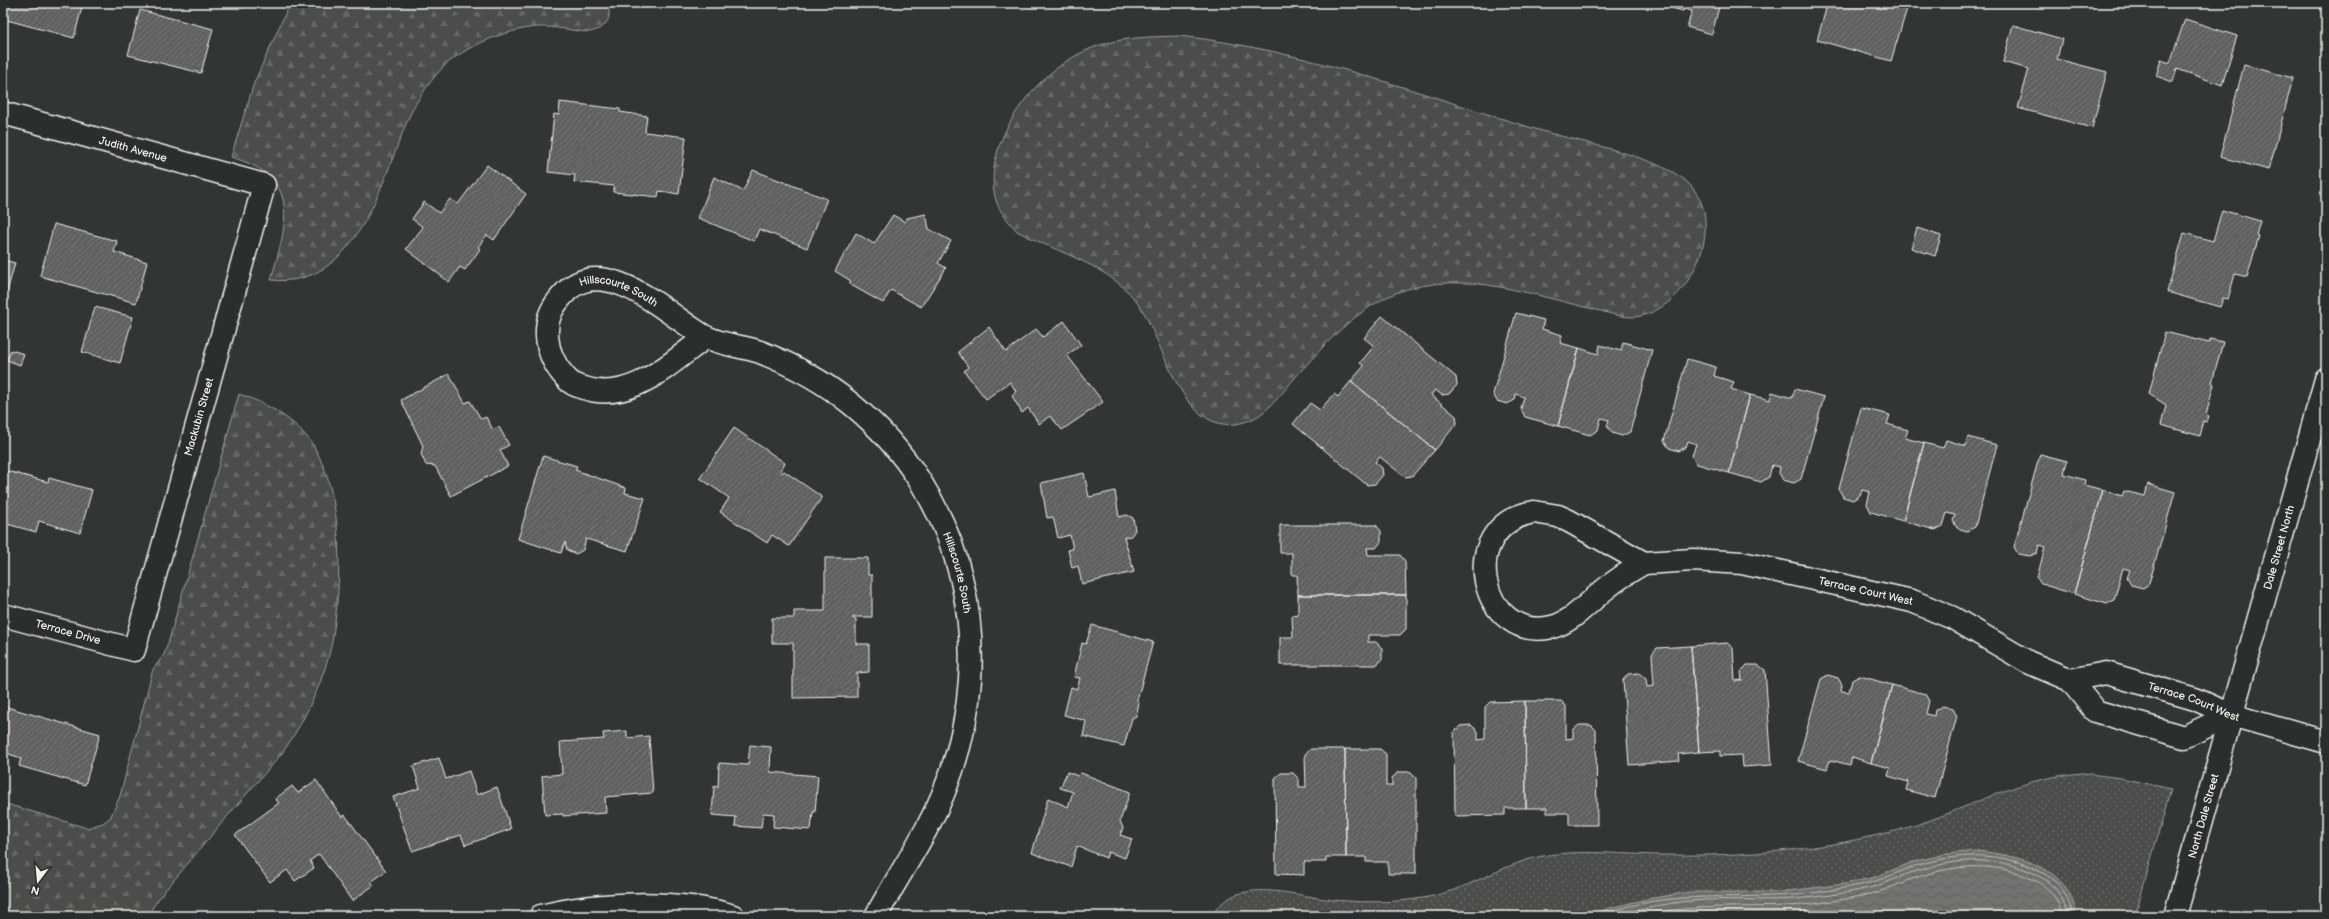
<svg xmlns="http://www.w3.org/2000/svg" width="2329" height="919" font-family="'Balsamiq Sans',sans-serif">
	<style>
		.grass { fill: url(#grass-dots); stroke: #a09f9a }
		.forest { fill: url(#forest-firs); stroke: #a09f9a }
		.water { fill: url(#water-waves); stroke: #a6a5a0 }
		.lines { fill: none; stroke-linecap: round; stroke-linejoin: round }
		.shore { stroke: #c0bfb8; stroke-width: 1 }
		.building { fill: url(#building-hatch); stroke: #f4f1e8 }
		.street-casing { stroke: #f4f1e8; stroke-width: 25 }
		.secondary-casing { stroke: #f4f1e8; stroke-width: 25 }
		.street { stroke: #2a2d2e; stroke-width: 22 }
		.secondary { stroke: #2a2d2e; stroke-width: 22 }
		.labels { text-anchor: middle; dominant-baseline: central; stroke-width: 3; stroke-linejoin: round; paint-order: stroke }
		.street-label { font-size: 11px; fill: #f4f1e8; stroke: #2a2d2e }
	</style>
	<defs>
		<pattern id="grass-dots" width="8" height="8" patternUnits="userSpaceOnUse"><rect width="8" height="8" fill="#4b4d4c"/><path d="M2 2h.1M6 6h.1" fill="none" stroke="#666766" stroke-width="1.8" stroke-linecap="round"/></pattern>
		<pattern id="forest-firs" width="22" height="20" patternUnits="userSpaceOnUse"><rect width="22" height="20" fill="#4b4d4c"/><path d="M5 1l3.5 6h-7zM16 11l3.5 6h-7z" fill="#666766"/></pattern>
		<pattern id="water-waves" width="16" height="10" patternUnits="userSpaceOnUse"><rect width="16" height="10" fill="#727370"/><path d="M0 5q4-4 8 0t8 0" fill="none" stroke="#5e5e5b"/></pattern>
		<pattern id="building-hatch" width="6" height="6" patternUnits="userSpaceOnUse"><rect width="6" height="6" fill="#5f605f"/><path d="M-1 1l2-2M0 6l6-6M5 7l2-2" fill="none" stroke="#777776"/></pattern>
	</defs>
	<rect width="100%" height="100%" fill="#323535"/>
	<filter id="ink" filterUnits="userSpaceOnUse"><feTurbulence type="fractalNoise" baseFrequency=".025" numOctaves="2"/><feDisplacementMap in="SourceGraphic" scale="8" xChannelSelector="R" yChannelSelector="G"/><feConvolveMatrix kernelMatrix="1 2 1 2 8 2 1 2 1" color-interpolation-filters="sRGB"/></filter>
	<g filter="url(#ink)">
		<!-- grass -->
		<path class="grass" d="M2082,773L2121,778L2171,789L2135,916H1212C1235,873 1297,897 1334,900C1367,903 1405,903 1437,895C1481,884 1509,859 1556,854C1592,850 1629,855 1665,855C1725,856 1785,853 1845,842C1873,836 1901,831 1928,821C1983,801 2022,778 2082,773Z"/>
		<!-- forest -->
		<path class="forest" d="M290,3H606C615,18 604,30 589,32C572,31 555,26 538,27C506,29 456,49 436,75C424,90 413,106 406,124C381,184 356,289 271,280C287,222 303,178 231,157L254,83Z
			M1179,36C1304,49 1422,95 1542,131C1580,142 1660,157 1687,182C1725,216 1698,286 1660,308C1652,313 1641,317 1632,317C1618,317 1602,311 1589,308C1555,300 1522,290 1488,285C1459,281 1429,282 1401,291C1357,307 1324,345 1294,379C1283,392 1272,407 1258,416C1248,422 1234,426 1223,424C1178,418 1162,340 1141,308C1113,265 1059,254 1017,231C1007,220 996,208 994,192C986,138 1035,75 1081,53C1112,37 1145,37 1179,36Z
			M239,394C266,403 297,420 313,445C345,498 342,583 332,642C325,677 307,716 287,746C277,761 263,775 251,789C228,815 206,842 184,868C172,883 156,899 148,916H3V803L87,828L103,823L110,818L120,796L153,669L164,655L169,640Z"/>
		<!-- water -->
		<path class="water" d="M1977,851C2017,855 2072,867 2076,916H1590L1606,909L1647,899L1690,892H1780L1844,884L1872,878L1913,862L1946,854Z"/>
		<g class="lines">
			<!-- shore -->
			<path class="shore" d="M1600,916C1668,887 1742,902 1813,893C1832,890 1853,887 1872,882C1887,878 1900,871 1915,866C1957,853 2001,850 2041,872C2059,882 2070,895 2072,916
				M1616,916C1640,910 1665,903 1690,901C1731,897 1773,903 1814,897C1834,895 1854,892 1873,887C1888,883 1902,875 1916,871C1957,858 2001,855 2039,876C2055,885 2065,897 2067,916
				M1640,916C1697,902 1755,910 1812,904C1833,901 1855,898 1875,893C1890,889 1903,881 1918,877C1957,864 1999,861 2036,881C2050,889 2060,899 2061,916"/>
		</g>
		<!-- building -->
		<path class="building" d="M3,3H83L74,38L3,19Z
			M240,3H258L242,8Z
			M1653,3H1720L1712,34L1687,27L1692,11L1684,9L1683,11Z
			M1806,3L1908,5L1891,61L1817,40L1826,9Z
			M140,10L213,29L201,73L128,55Z
			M2185,19L2237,36L2222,85L2177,69L2173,82L2156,76L2161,60L2170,63Z
			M2013,25L2062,39L2057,59L2107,72L2092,128L2018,108L2029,69L2003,62Z
			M2244,65L2293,78L2269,170L2220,157Z
			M560,102L620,109V112L647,116L645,132L686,137L679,194L659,191L658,197L613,192L614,186L574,182L575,175L548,172L554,114L559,115Z
			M487,165L526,194L494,240L487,235L478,247L480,249L465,270L460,267L449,282L406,249L423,227L412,219L424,202L439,213L450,199L458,204Z
			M753,170L827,199L807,248L759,229L754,241L698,218L714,177L743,191Z
			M2222,210L2260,221L2256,235L2259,236L2247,277L2235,274L2228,299L2223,298L2220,307L2167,292L2184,233L2213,241Z
			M926,214L929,229L951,241L938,263L946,268L921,307L891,290L883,303L849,284L851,281L835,271L856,233L874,244L893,215L905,222L907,218Z
			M54,224L117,241L114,252L147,262L136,303L40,276Z
			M1917,228L1941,236L1935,256L1911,248Z
			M3,260L15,263L5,299L3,298Z
			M95,307L133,317L120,363L82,352Z
			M1516,313L1544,320L1542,329L1562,335L1560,343L1579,348L1558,426L1525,417L1521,409L1524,397L1516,394L1515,400L1507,404L1497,401L1493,394Z
			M1382,316L1456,377L1457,385L1449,394L1442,395L1435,390L1431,395L1456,416L1457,423L1435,450L1351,381L1364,366L1360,363L1374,346L1364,338Z
			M1064,321L1081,345L1067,355L1103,402L1062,430L1050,416L1039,424L1028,408L1022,413L1012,396L1016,391L1010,382L986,399L964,371L968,367L958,352L989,327L1006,352L1036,329L1043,337Z
			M2165,332L2209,343L2210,339L2223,342L2212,383L2214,384L2206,415L2209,416L2207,422L2204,421L2200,436L2161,425L2166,405L2149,394Z
			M1623,342L1652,350L1630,432L1622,436L1612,433L1607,426L1609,420L1601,418L1598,430L1590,435L1558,426L1579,348L1598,354L1600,345L1621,351Z
			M11,350L24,354L20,365L7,360Z
			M1687,359L1716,367L1714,376L1734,382L1731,389L1750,395L1729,473L1697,464L1692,456L1696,444L1688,441L1686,447L1679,451L1669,448L1664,441Z
			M449,374L465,403L470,401L481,419L486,417L493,430L499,427L509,445L500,450L508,466L451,496L435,466L426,465L421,454L423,446L401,400Z
			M1351,381L1435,450L1412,476L1405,477L1380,457L1375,462L1382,468L1383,475L1375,484L1367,485L1293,424L1310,403L1320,410L1334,394L1338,397Z
			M1795,389L1824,397L1801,479L1794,483L1783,480L1779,473L1780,467L1772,465L1769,477L1761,482L1729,473L1750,395L1770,400L1772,392L1792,398Z
			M1861,408L1890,415L1887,424L1908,430L1905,438L1924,443L1903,521L1871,512L1867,504L1870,492L1862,490L1860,495L1853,500L1843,497L1839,489Z
			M734,428L785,463L780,471L782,473L784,471L822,497L789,546L772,535L767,543L720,512L729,498L700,478Z
			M1968,437L1997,445L1975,527L1967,531L1957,528L1953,521L1955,515L1947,513L1943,526L1935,530L1903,521L1924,443L1943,448L1946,440L1966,446Z
			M2040,454L2067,461L2064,474L2085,480L2084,485L2103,490L2074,594L2041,584L2037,578L2045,547L2039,545L2037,553L2030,556L2018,554L2014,547Z
			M543,456L577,466L575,470L626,488L625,493L645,498L627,551L586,539L583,550L576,554L567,550L565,542L561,553L518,539Z
			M3,470L48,482L49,478L92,490L80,533L39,521L36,532L3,523Z
			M1084,473L1089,497L1115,491L1119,517L1127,515L1133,518L1135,530L1131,536L1124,537L1134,572L1082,584L1078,566L1072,568L1068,550L1073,549L1070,535L1058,538L1053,517L1047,518L1041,483Z
			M2148,484L2175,492L2149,584L2143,588L2131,585L2127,578L2130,570L2123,568L2114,600L2107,604L2074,594L2103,490L2122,496L2124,491L2145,496Z
			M1280,525H1376L1381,531V542L1376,548H1367L1368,555H1400L1405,561L1406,595H1298L1297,575H1292V553H1280Z
			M825,558H868V575H872V617H853V619H856V644H869V672L857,673V697L793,698V643H772V618H794V611H825Z
			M1298,595H1406V629L1400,635H1368V642H1376L1382,648V660L1376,665H1280V637H1293L1292,616L1298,615Z
			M1092,625L1153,642L1137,700L1139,703L1136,716L1132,718L1124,746L1083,736L1086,721L1064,715L1071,687L1077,689L1080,678L1074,677L1082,643L1086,644Z
			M1727,643L1733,648L1735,681L1742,680L1741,672L1747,665H1758L1765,670L1772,765L1743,767L1742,755L1720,756V751L1699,752L1691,646Z
			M1691,646L1699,752L1678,754L1679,761L1629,765L1623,680L1628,674L1639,673L1646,679L1647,687L1654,686L1652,654L1657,648Z
			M1828,675L1838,678L1842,685L1841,691L1849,692L1852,680L1860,676L1892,685L1871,763L1852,757L1850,765L1830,760L1827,769L1798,761L1821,679Z
			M1892,685L1925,694L1929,701L1926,714L1934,716L1935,710L1943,706L1953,709L1957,716L1935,798L1906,790L1908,782L1888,776L1890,768L1871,763Z
			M1525,701H1561L1566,706V739L1573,738V730L1579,725H1591L1596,730L1597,825H1569V813H1547V808H1526Z
			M1525,701L1526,808H1505V815L1455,816L1454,732L1460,726L1471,725L1478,731V740L1485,739V707L1490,702Z
			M3,706L100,734L85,785L19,766L21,758L3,752Z
			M627,731V738L649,736L653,793L605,797L606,813L563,816V814L545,815L542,776L562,774L560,742L604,739L603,733Z
			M750,745L771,747L770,772L818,776L815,812H813L811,830L773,827L774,814L763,813L761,828L735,826L736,817L712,815L714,786L718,787L719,763L748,765Z
			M1311,749H1345L1346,857H1326V862H1304V875L1276,874L1275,778L1281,773H1293L1299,779V787H1306L1305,754Z
			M1345,749H1380L1386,754V786H1392V778L1398,772H1410L1416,778V874H1388V862H1366V857H1346Z
			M439,758L446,779L469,771L477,795L497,787L511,829L465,845L461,835L412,851L393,797L420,788L413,766Z
			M1067,772L1078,776L1081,773L1130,792L1120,821L1123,828L1120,835L1132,839L1125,858L1108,852L1106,858L1077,846L1071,867L1032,853L1048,798L1068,807L1073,792L1060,788Z
			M316,780L342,817L345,815L386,871L371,882L374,885L352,901L319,854L310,861L314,868L295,881L287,870L270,882L235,835L279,803L275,799L292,786L298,793Z"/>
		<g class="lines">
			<defs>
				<g id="street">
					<path id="s1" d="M3,113L264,185L134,650L3,615"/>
					<path id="s2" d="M706,337C671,362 631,404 584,388C576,386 571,384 565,377C555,366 548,351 547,336C546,318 552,307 563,295C603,249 669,316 704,336C721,345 742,346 760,352C791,364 824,382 850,403C965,496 999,648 947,784C931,828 899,874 876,916"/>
					<path d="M1534,512L1558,516L1569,521L1644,563C1630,571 1616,580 1604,590C1588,603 1572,622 1552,627C1481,644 1453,526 1534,512Z"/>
					<path id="s3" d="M1644,563L1693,560L1742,563L1912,601L1953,618L2028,662L2070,680L2095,711L2184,737L2231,715"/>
					<path id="s4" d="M2070,680L2106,673L2195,699L2231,715L2326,742"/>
					<path d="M541,916C594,902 680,899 733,916"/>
				</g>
				<g id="secondary">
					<path id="s5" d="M2175,916L2326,379"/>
				</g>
			</defs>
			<!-- street casing -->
			<use href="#street" class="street-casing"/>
			<!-- secondary casing -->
			<use href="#secondary" class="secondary-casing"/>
			<!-- street -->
			<use href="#street" class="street"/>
			<!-- secondary -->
			<use href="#secondary" class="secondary"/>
		</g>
	</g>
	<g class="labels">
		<!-- street labels -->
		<g class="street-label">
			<text stroke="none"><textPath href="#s1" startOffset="135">Judith Avenue</textPath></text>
			<text stroke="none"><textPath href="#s2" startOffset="314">Hillscourte South</textPath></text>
			<text transform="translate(199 417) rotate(-74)">Mackubin Street</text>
			<text stroke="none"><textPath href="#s5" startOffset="383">Dale Street North</textPath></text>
			<text stroke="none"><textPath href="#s2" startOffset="780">Hillscourte South</textPath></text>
			<text stroke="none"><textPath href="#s3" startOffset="225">Terrace Court West</textPath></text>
			<text transform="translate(68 632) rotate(15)">Terrace Drive</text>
			<text stroke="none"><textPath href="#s4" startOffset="129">Terrace Court West</textPath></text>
			<text stroke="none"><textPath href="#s5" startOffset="104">North Dale Street</textPath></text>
		</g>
	</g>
	<!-- margin -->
	<rect width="2329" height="919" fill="none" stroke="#2a2d2e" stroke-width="16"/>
	<rect x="8" y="8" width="2313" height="903" fill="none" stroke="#f4f1e8" stroke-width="1.5" filter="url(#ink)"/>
	<!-- north arrow -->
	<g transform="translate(38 881) rotate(196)" stroke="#2a2d2e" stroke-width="3" paint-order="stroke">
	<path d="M0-3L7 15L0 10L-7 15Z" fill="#f4f1e8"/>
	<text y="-6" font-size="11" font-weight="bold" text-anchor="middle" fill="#f4f1e8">N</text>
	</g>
</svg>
